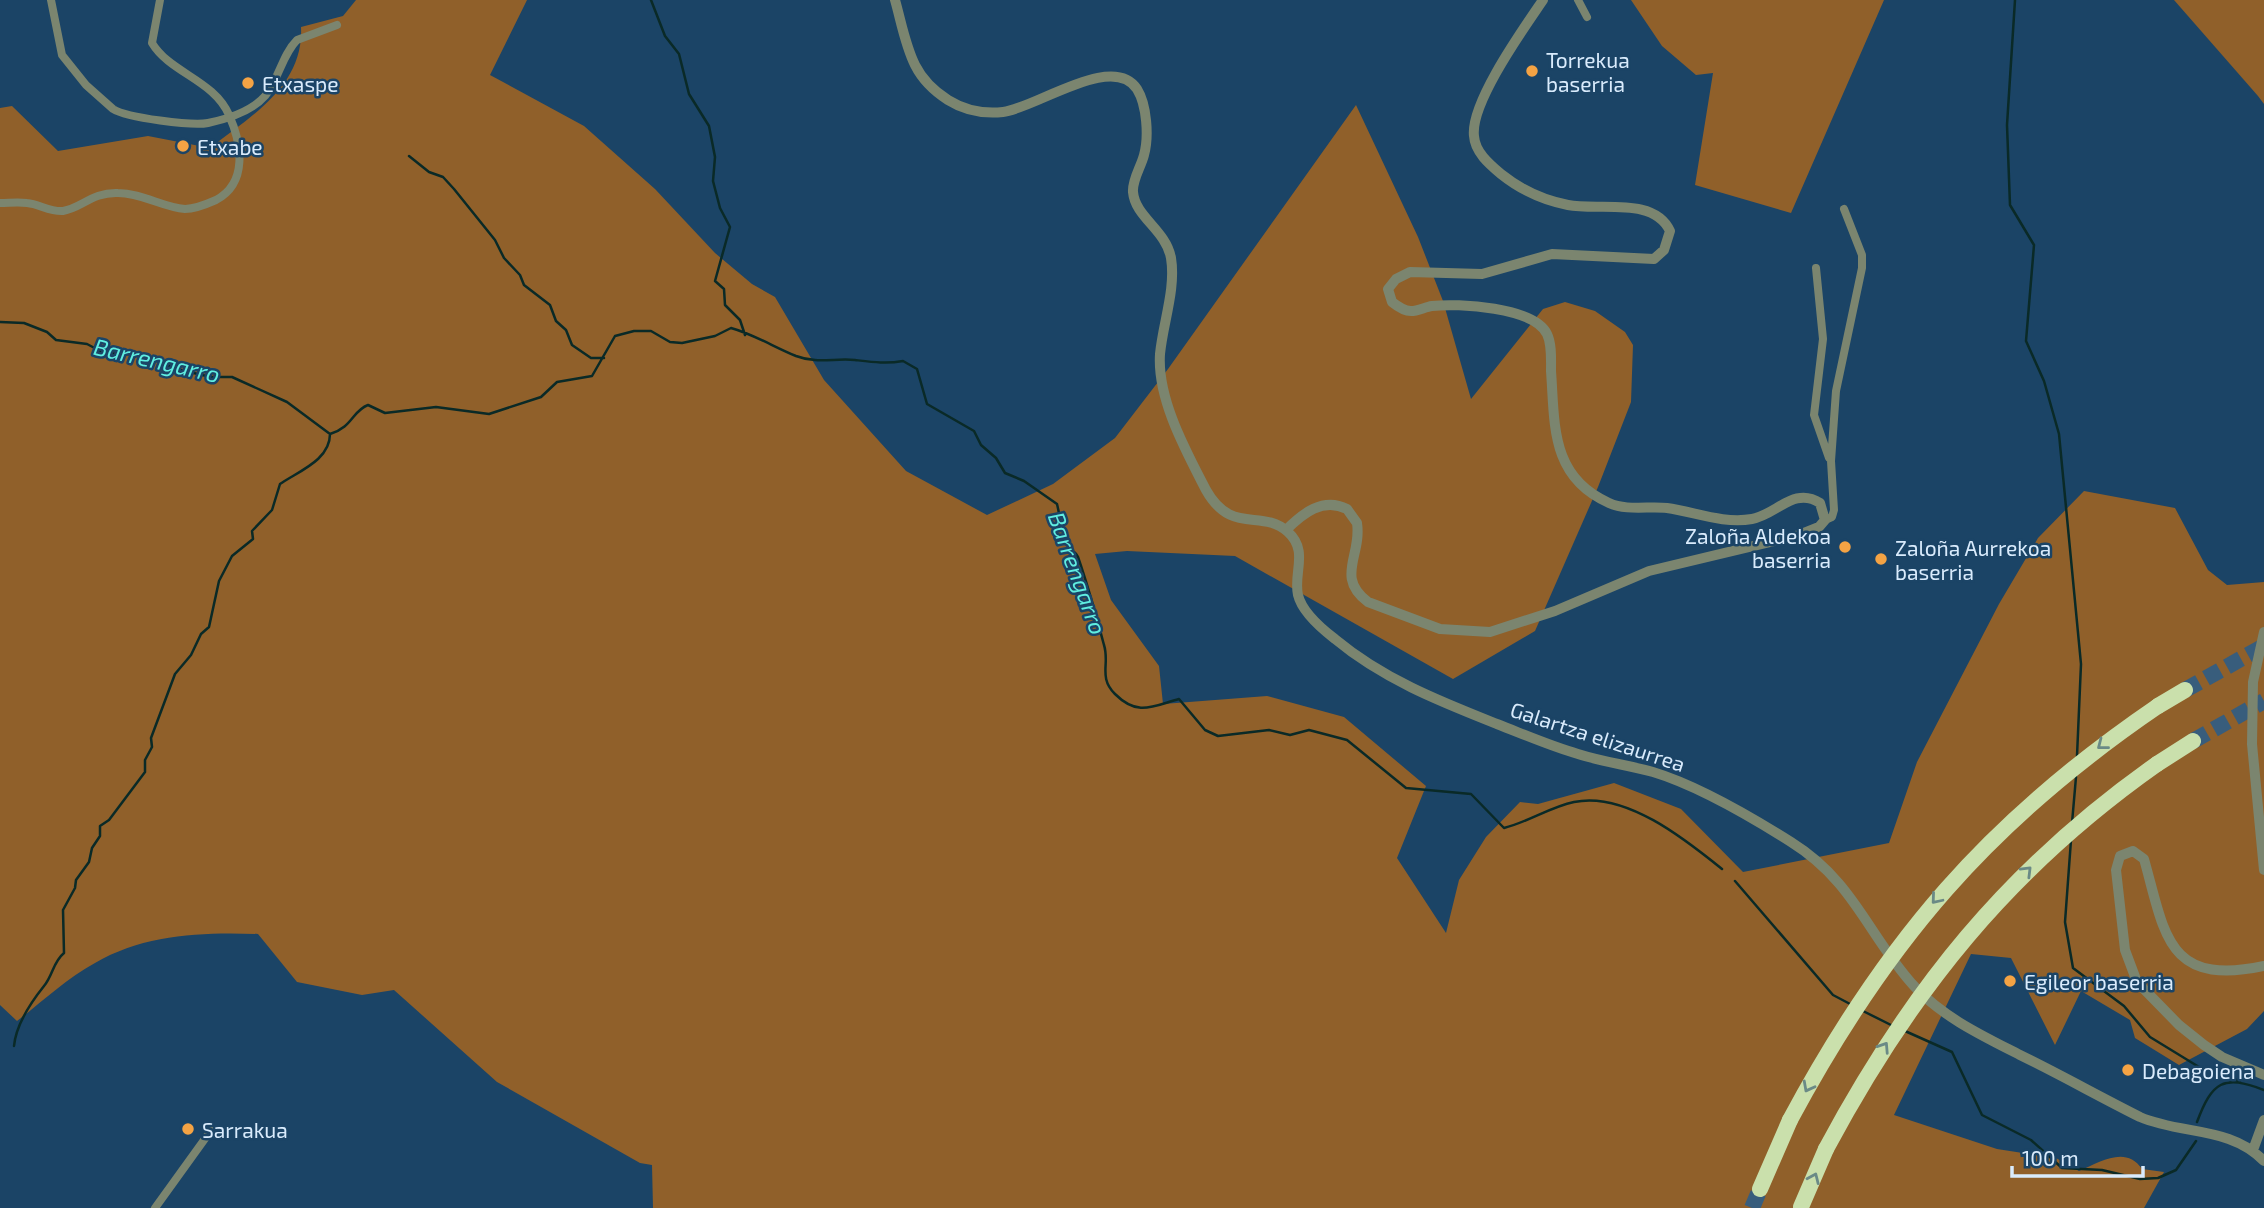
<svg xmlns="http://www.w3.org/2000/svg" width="2264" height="1208" font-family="'Exo 2',sans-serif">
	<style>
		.forest { fill: #90602a }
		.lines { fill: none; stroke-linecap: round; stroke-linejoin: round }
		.stream { stroke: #0a2a27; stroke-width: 2.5 }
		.motorway-tunnel { stroke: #385d7c; stroke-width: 16; stroke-dasharray: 16 8; stroke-linecap: butt }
		.minor { stroke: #7b856f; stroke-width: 8 }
		.tertiary { stroke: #7b856f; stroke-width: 10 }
		.motorway { stroke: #cae0ac; stroke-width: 16 }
		.motorway-bridge { stroke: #cae0ac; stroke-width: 16 }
		.oneway { stroke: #6a8a86 }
		.poi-dot { fill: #f4a344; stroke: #1b4466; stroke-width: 2.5 }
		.labels { text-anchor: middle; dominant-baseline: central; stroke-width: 5; stroke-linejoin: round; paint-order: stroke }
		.poi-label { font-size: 21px; fill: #d9ebfc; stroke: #1b4466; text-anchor: start }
		.street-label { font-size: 21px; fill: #d9ebfc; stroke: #1b4466 }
		.water-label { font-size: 23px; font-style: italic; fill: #60eee1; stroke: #1b4466 }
	</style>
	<rect width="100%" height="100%" fill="#1b4466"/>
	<!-- forest -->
	<path class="forest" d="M356,0H527L490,75L584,126L655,189L715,253L752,284L775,297L824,380L906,471L987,515L1053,484L1115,438L1168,369L1356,105L1418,237L1443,301L1471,399L1543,309L1565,302L1595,311L1625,332L1633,345L1631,402L1598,487L1535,631L1453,679L1235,556L1127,551L1095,554L1111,600L1159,666L1163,704L1267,696L1344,717L1426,786L1397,858L1446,933L1459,880L1486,837L1520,802L1538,804L1614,783L1681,809L1743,872L1889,843L1917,762L1999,604L2038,538L2084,491L2175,508L2208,570L2227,585L2264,582V1011L2247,1029L2179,1065L2135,1038L2130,1020L2081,991L2055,1045L2011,958L1971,954L1894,1115L1997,1149L2056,1158L2079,1171C2100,1162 2126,1145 2142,1169L2164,1172L2144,1208H653L652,1165L640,1163L497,1082L394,990L362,995L297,982L258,934C203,932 144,934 95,963C67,978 42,1002 17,1021L0,1005V108L12,106L58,151L148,136L210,148C251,116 304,86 301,27L343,16Z
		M1631,0H1884L1791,213L1695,185L1713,73L1696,75L1662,46Z
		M2174,0H2264V104L2258,96Z"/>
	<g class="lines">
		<!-- stream -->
		<path class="stream" d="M651,0L665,36L679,54L689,94L709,126L715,157L713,181L720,208L730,227L715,281L724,289L725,305L740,320L745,335
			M2015,0L2007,125L2010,205L2034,245L2026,341L2044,381L2059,434L2081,664L2077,756
			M409,156L429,172L443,177L454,189L495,240L504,258L520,275L524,285L550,305L556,321L566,330L572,345L591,358H604
			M0,322L24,323L47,332L56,340L87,344L104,353L146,355L176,369L211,377H232L287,402L330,434C353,427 352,411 368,405L385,413L436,407L489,414L541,397L557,382L592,376L615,336L634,331H651L670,342L682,343L715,336L731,328C753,334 774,347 796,356C817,364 834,358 855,360C872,362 886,364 903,361L917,369L927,404L974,431L981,445L996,458L1005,473L1024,481L1057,504C1060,516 1062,535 1068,546C1071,551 1076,551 1078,557C1088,586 1096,615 1104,645C1110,664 1098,677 1115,694C1138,717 1153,706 1179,699L1205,730L1218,736L1269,730L1290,735L1309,730L1347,740L1406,788L1471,794L1504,828C1528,822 1550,807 1574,802C1625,791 1685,839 1722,869
			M2072,823L2076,777
			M2071,840L2065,922L2073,968L2124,1006L2150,1037L2199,1067L2240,1081
			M1735,881L1833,995L1852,1005
			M1861,1010L1893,1026
			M1905,1031L1952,1052L1982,1115L2031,1140L2062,1168L2102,1170L2140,1179L2158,1178L2176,1170L2196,1141
			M14,1046C16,1025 32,1001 44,986C53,975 53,962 64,953L63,910L75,888L76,880L89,862L92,848L100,836V826L109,820L145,772V760L152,747L151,738L175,674L191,655L201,634L209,627L219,581L232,556L253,539L252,531L272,510L280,484C299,471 330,460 330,434
			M2197,1122C2212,1082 2223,1074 2264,1090"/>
		<!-- motorway-tunnel -->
		<path class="motorway-tunnel" d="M2185,690L2264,646
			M2193,741L2264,701
			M1752,1208L1760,1189"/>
		<!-- minor -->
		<path class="minor" d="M51,0L62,55L86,85L113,109C127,118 193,126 208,123C227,119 252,111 265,96C279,79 282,55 297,40L337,25
			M1578,0L1587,17
			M0,203C9,203 18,202 27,203C39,204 50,212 63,211C82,208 92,192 118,193C142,193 162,207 185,209C195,209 207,204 216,200C248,183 242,144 229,115C214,80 170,73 152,43L160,0
			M1816,268L1823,339L1814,415L1829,458
			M1825,520L1832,517L1834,510L1831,461L1836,391L1862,268V255L1844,209
			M155,1208L212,1129"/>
		<!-- tertiary -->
		<path class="tertiary" d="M895,0C901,21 905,45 915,65C922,79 934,91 948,100C964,110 984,114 1003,112C1036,108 1113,52 1137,89C1147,105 1149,137 1144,155C1141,167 1132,180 1133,192C1135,217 1166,230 1171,258C1176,289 1163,323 1160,354C1157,399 1186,451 1206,490C1232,536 1261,508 1288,532C1309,551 1293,573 1298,595C1302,612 1322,629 1335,639C1383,679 1439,701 1497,724C1523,734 1550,746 1578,754C1603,762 1628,765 1653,772C1696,785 1753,818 1791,842C1855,882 1868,936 1915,987C1944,1018 1983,1036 2020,1055C2061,1075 2100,1097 2140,1117C2182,1135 2230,1126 2264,1161
			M1286,530C1303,513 1323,497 1347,509L1357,523C1362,556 1335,577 1368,602L1440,629L1490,632L1555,611L1649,571L1799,535L1819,527L1825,520L1820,503C1794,486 1776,515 1752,519C1723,524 1695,512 1667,508C1649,506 1626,511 1609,503C1550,477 1555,424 1551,371C1551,360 1552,344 1547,334C1534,307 1458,303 1432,306C1425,307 1418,311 1411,311C1405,311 1397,306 1392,302L1388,289L1396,279L1410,272L1482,274L1552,254L1654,259L1664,250L1670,231C1654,196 1599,211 1568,205C1542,200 1521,190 1501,174C1489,164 1475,152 1474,136C1470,103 1524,28 1543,0
			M2264,632L2253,682L2252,744L2264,870
			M2264,966C2166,987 2165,933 2144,859L2133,851L2120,856L2116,870L2125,950L2137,982L2179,1025L2204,1045L2222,1057L2264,1075
			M2253,1150L2264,1120"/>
		<!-- motorway -->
		<path class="motorway" d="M2158,706L2185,690
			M2157,764L2193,741
			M1760,1189L1790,1120
			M1801,1207L1826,1149"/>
		<!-- motorway-bridge -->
		<path class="motorway-bridge" d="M1790,1120C1886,941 1989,821 2158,706
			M1826,1149C1911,990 2008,869 2157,764"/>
	</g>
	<!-- one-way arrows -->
	<defs><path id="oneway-chevron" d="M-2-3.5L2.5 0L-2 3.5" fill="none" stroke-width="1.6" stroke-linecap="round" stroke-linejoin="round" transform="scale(1.75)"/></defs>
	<g class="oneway">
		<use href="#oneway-chevron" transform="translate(2102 745) rotate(142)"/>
		<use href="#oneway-chevron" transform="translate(2027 871) rotate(-45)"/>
		<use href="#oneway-chevron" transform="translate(1936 899) rotate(130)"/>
		<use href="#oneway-chevron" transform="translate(1884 1047) rotate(-57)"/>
		<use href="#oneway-chevron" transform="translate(1808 1087) rotate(118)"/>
		<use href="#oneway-chevron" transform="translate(1814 1178) rotate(-66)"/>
	</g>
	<!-- markers -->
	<g class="poi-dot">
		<circle cx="1532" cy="71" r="7"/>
		<circle cx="248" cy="83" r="7"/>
		<circle cx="183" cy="146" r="7"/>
		<circle cx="1845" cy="547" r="7"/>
		<circle cx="1881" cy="559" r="7"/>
		<circle cx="2010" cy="981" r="7"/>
		<circle cx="2128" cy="1070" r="7"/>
		<circle cx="188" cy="1129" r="7"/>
	</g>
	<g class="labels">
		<!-- poi labels -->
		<g class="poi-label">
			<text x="1546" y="59">Torrekua<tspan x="1546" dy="24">baserria</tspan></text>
			<text x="262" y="83">Etxaspe</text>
			<text x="197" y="146">Etxabe</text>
			<text x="1831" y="535" text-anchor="end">Zaloña Aldekoa<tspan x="1831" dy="24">baserria</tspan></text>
			<text x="1895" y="547">Zaloña Aurrekoa<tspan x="1895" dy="24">baserria</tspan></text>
			<text x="2024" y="981">Egileor baserria</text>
			<text x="2142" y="1070">Debagoiena</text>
			<text x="202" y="1129">Sarrakua</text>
		</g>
		<!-- street labels -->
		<g class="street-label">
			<text transform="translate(1598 736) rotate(18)">Galartza elizaurrea</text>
		</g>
		<!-- water labels -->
		<g class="water-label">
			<text transform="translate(157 360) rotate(13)">Barrengarro</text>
			<text transform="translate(1078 573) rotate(70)">Barrengarro</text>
		</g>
	</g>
	<!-- scale -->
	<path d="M2012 1166v10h131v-10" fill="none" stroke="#d9ebfc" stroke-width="3.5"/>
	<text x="2022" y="1166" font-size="21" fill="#d9ebfc" stroke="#1b4466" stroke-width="5" paint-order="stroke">100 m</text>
</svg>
